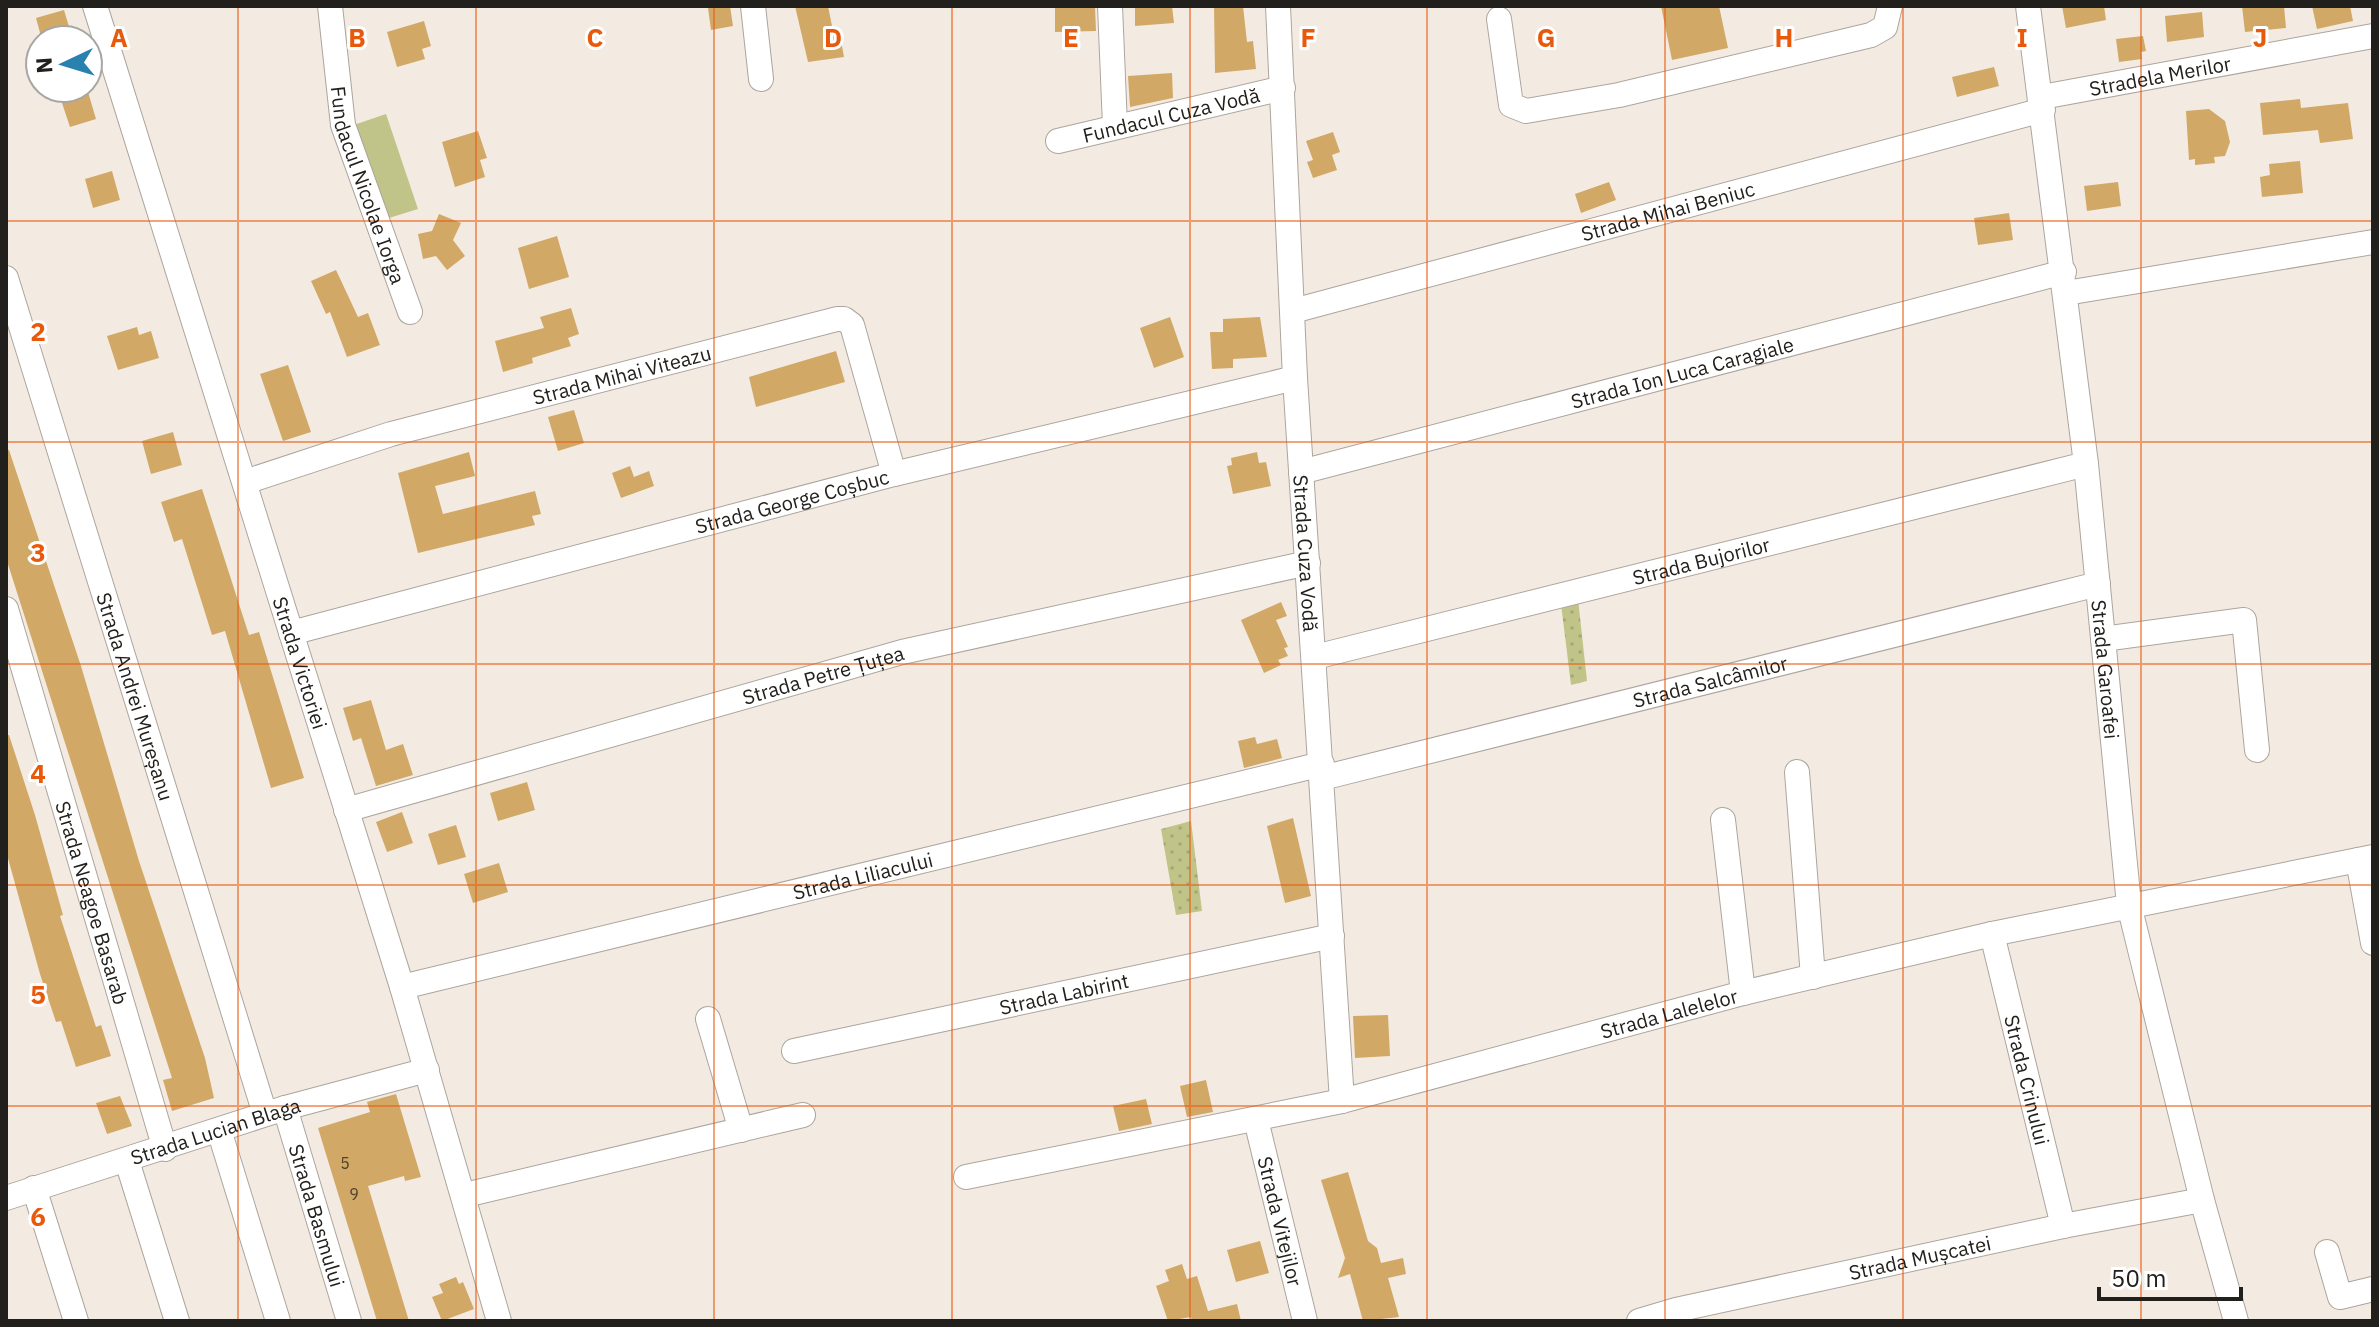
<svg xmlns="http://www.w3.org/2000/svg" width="2379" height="1327" font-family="'IBM Plex Sans',sans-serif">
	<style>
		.grass { fill: #c1c488 }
		.park { fill: url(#park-dots) }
		.building { fill: #d2a866 }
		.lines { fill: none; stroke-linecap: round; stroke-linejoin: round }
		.minor-casing { stroke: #ada59d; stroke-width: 26 }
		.minor { stroke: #fff; stroke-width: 24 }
		.grid { fill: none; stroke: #e8590c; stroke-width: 2; stroke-opacity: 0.55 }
		.labels { text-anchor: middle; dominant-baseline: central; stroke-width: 6; stroke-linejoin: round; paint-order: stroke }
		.number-label { font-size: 16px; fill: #4e422e }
		.street-label { font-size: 20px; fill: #22201c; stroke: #fff }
		.grid-label { font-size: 26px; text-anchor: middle; font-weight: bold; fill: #e8590c; stroke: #fff; stroke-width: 6; stroke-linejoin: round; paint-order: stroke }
	</style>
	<defs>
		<pattern id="park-dots" width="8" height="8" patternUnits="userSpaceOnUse" patternTransform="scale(2)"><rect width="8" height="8" fill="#c1c488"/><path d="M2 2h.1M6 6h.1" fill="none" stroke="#a6a875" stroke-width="1.8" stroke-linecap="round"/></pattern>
	</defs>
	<rect width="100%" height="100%" fill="#f3ebe2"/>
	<!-- grass -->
	<path class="grass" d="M386,114L418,209L373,223L342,129Z"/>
	<!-- park -->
	<path class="park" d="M1578,599L1587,681L1571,685L1561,604Z
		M1191,821L1202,911L1176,915L1161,829Z"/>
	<!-- building -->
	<path class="building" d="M723,6H730L733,26L711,30L708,8Z
		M795,6H828L833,31L839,30L844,57L808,62Z
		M1055,6H1095L1096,31L1055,32Z
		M1135,6H1172L1174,23L1135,26Z
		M1214,6H1243L1247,42L1253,41L1256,69L1215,73Z
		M1661,6H1719L1728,48L1672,60Z
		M2062,6H2104L2106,20L2066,28Z
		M2242,6H2284L2286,28L2245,32Z
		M2312,6H2350L2353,21L2317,29Z
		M64,10L73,40H42L36,18Z
		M2202,12L2204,37L2167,42L2165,16Z
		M424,21L431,46L422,49L425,59L397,67L387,32Z
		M2143,36L2146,51L2141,52L2142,59L2119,62L2116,39Z
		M1994,67L1999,86L1957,97L1952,77Z
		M1172,73L1173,98L1130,107L1128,76Z
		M88,92L96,119L70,127L61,100Z
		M2300,99L2301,108L2348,103L2353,139L2320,143L2318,130L2263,135L2260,103Z
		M2209,109L2225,121L2230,142L2225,156L2214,157L2215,163L2195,165V159L2189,160L2186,111Z
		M478,131L487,158L480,160L485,177L455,187L442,142Z
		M1333,132L1340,152L1332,155L1337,170L1313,178L1307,162L1313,160L1306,141Z
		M2300,161L2303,193L2262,197L2260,177L2270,175L2269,164Z
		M112,171L120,200L93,208L85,179Z
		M1609,182L1616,200L1581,213L1575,194Z
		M2118,182L2121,206L2087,211L2084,186Z
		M2009,213L2013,240L1978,245L1974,218Z
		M439,214L461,223L453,240L465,256L447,270L436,256L423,259L418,234L432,231Z
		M557,236L569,277L529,289L518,248Z
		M336,270L358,317L368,313L380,345L347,357L330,312L326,314L311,281Z
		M571,308L579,334L568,338L571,346L532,358L533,363L503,372L495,341L544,328L540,317Z
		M1170,317L1184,357L1154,368L1140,328Z
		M1260,317L1267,357L1233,359V368L1212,369L1210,332H1223V319Z
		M137,327L139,335L151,331L159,358L118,370L107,336Z
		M836,351L845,382L756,407L749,377Z
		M288,365L311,432L283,441L260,374Z
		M574,410L584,443L558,451L548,417Z
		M173,432L182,465L151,474L142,441Z
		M6,450H9L81,666L139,861L205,1058L214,1098L172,1111L163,1080L172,1078L6,558Z
		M469,452L475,476L435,486L443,514L535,491L541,514L532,516L535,525L418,553L398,473Z
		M1257,452L1259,463L1266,462L1271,486L1233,494L1227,466L1232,465L1231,458Z
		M630,466L634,477L649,471L654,486L621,498L612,473Z
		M202,489L249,635L259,632L304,778L271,788L225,631L212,635L182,539L174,542L161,502Z
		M1281,602L1287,616L1276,620L1288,647L1284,648L1288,656L1278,660L1281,665L1264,673L1241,620Z
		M371,700L386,750L403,744L413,775L376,786L361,738L353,741L343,708Z
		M6,735H9L35,815L63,915L60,916L96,1027L101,1025L111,1056L76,1067L61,1021L56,1022L40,974L6,851Z
		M1255,737L1257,744L1277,739L1282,758L1244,768L1238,741Z
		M527,782L535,810L498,821L490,793Z
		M402,812L413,843L387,852L376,822Z
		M1293,818L1311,896L1285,903L1267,826Z
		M456,825L466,857L438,865L428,834Z
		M499,863L508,892L473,903L464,874Z
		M1388,1015L1390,1056L1355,1058L1353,1016Z
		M1206,1080L1213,1112L1187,1117L1180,1086Z
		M396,1094L421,1177L405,1181L404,1176L368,1186L409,1321H377L318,1128L370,1112L367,1102Z
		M120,1096L132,1126L107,1134L96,1103Z
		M1146,1099L1152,1124L1119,1131L1113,1106Z
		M1348,1172L1368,1241L1377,1248L1381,1263L1403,1258L1406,1274L1388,1278L1399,1317L1363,1321L1350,1274L1338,1278L1345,1258L1321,1180Z
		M1260,1241L1269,1273L1236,1282L1227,1250Z
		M1182,1264L1187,1279L1197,1276L1208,1311L1237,1304L1241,1321H1192L1191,1317L1168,1321L1156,1286L1169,1281L1165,1270Z
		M456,1277L459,1284L463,1282L474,1309L442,1321L432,1297L443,1293L439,1284Z"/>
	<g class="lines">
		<defs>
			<g id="minor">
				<path id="s1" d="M95,6L402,987L499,1321"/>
				<path id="s2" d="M330,6L343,125L410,312"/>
				<path d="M753,6L761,79"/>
				<path d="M1110,6L1115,126"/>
				<path id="s3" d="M1278,6L1295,378L1342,1101"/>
				<path id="s4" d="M2028,6L2086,464L2129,905L2202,1200L2236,1321"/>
				<path d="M1499,19L1511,105L1526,111L1619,95L1871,35L1885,27L1890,6"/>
				<path id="s5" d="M2042,97L2373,36"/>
				<path id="s6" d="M1058,141L1283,88"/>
				<path id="s7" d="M6,278L265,1114"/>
				<path d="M2066,293L2373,242"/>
				<path id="s8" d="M1293,311L2043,110"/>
				<path id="s9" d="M1301,472L2064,272"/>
				<path id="s10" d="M245,482L391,434L837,319H844L852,325L894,474"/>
				<path id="s11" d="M6,609L165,1149"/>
				<path id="s12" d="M291,633L894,474L1295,378"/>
				<path d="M2103,639L2244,620L2257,750"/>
				<path id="s13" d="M1315,657L2086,464"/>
				<path d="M1797,772L1813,977"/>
				<path id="s14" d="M1322,778L2098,584"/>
				<path id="s15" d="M346,810L902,652L1308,563"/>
				<path d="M1723,820L1743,993"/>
				<path d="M2358,860L2373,943"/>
				<path id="s16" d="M1992,934L2063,1226"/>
				<path id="s17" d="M402,987L1322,764"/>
				<path d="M708,1019L741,1130"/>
				<path id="s18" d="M794,1051L1332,936"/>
				<path id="s19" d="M285,1108L349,1321"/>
				<path id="s20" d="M1256,1120L1305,1321"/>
				<path d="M219,1130L278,1321"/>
				<path d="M127,1161L177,1321"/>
				<path id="s21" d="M966,1177L1342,1101L1743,993L1992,934L2373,857"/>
				<path d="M34,1188L76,1321"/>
				<path d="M465,1195L803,1115"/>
				<path id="s22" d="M6,1198L285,1108L427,1070"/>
				<path d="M2327,1252L2340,1297L2373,1289"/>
				<path id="s23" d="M1639,1321L1676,1310L2063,1226L2202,1200"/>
			</g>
		</defs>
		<!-- minor casing -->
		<use href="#minor" class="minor-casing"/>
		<!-- minor -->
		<use href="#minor" class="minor"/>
	</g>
	<!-- grid -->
	<path class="grid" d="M238,6V1321M476,6V1321M714,6V1321M952,6V1321M1190,6V1321M1427,6V1321M1665,6V1321M1903,6V1321M2141,6V1321M6,221H2373M6,442H2373M6,664H2373M6,885H2373M6,1106H2373"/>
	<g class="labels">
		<!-- number labels -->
		<g class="number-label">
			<text x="345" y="1163">5</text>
			<text x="354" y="1194">9</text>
		</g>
		<!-- street labels -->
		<g class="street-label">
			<text stroke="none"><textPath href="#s5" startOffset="120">Stradela Merilor</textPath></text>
			<text stroke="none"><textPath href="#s6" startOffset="116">Fundacul Cuza Vodă</textPath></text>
			<text stroke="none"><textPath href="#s2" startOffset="184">Fundacul Nicolae Iorga</textPath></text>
			<text stroke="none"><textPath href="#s8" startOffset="388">Strada Mihai Beniuc</textPath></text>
			<text stroke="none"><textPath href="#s9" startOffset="394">Strada Ion Luca Caragiale</textPath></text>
			<text stroke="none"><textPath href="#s10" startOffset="392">Strada Mihai Viteazu</textPath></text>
			<text stroke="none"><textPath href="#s12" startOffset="518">Strada George Coșbuc</textPath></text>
			<text stroke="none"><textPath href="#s3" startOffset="548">Strada Cuza Vodă</textPath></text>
			<text stroke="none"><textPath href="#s13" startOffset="398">Strada Bujorilor</textPath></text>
			<text stroke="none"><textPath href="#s1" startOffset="688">Strada Victoriei</textPath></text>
			<text stroke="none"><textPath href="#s4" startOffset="668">Strada Garoafei</textPath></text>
			<text stroke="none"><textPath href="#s15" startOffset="496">Strada Petre Țuțea</textPath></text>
			<text stroke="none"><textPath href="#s14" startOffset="400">Strada Salcâmilor</textPath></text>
			<text stroke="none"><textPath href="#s7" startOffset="438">Strada Andrei Mureșanu</textPath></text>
			<text stroke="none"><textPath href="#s17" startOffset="474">Strada Liliacului</textPath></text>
			<text stroke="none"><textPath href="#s11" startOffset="306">Strada Neagoe Basarab</textPath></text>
			<text stroke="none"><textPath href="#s18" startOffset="276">Strada Labirint</textPath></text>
			<text stroke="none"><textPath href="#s21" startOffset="722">Strada Lalelelor</textPath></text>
			<text stroke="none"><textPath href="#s16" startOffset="150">Strada Crinului</textPath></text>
			<text stroke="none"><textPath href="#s22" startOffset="220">Strada Lucian Blaga</textPath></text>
			<text stroke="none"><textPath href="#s19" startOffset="112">Strada Basmului</textPath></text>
			<text stroke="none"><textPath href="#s20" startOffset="104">Strada Vitejilor</textPath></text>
			<text stroke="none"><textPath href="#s23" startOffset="288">Strada Mușcatei</textPath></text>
		</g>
	</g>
	<g class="grid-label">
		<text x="119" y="47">A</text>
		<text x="357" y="47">B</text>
		<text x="595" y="47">C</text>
		<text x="833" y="47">D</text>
		<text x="1071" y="47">E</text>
		<text x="1308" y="47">F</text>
		<text x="1546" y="47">G</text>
		<text x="1784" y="47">H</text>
		<text x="2022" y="47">I</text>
		<text x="2260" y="47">J</text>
		<text x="38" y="341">2</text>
		<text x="38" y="562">3</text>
		<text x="38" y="783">4</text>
		<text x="38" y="1004">5</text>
		<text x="38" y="1226">6</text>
	</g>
	<!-- border -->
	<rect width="2379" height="1327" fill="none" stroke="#22201c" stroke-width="16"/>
	<!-- north arrow -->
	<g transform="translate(64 64) rotate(266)"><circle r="38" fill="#ffffff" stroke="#a7a6a4" stroke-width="2"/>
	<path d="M0-6L14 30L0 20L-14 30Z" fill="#2881af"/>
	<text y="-12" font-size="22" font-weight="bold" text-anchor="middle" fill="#22201c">N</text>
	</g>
	<!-- scale -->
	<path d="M2099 1287v12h142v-12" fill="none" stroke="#22201c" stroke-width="4"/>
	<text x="2111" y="1287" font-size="24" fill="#22201c" stroke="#ffffff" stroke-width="6" paint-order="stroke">50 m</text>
</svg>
